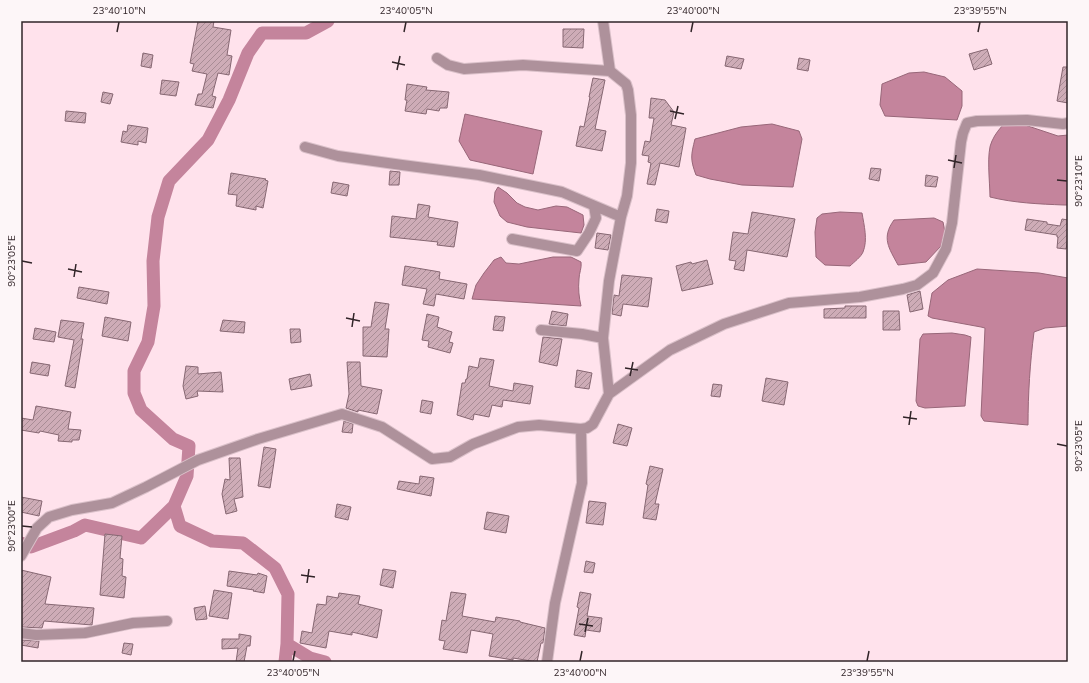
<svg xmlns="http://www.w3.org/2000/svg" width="1089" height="683" font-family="'Nunito Sans',sans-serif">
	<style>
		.water { fill: #c4849c; stroke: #986779 }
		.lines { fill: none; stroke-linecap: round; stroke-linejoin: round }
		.canal { stroke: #c4849c; stroke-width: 13 }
		.building { fill: url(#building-hatch); stroke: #866772 }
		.minor-casing { stroke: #dac0c9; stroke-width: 12 }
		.minor { stroke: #ae919b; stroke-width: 10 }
		.ticks { fill: none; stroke: #312428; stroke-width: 1.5 }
		.neatline { fill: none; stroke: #312428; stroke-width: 1.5 }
		.ticks-label { font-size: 10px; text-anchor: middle; fill: #312428 }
	</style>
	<defs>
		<pattern id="building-hatch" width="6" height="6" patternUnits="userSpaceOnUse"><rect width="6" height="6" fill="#ceacb7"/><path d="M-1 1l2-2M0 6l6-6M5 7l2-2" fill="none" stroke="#a88c95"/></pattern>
	</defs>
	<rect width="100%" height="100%" fill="#ffe2ec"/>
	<!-- water -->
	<path class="water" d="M924,72L945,77L962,91V106L957,120L885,116L880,105L882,84L909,73Z
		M465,114L542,131L533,174L470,160L459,141Z
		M1005,123L1025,125L1058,136L1068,135V205H1064C1039,204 1014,203 990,197C990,183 986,152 992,141C995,134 1000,128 1005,123Z
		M772,124L799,131L802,139L793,187L742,185L710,179L696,175C690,159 691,155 695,139L741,127Z
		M498,187L507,193L517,203L525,207L538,210L556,206L567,207L583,215L584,225L581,233L527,227L507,222L500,216L494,202L495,192Z
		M840,212L862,213C864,225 868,240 863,252C861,257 854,262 850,266L825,265L816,257L815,232L817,218L822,214Z
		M934,218L943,222L945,232L941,246L926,262L898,265C889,248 881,238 894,220Z
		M501,257L506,263L519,264L553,257H571L581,262C582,268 579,273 579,279C578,289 579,297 581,306L472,299L476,285L484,273L494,260Z
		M977,269L1039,273L1068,278V326L1045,328L1034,332C1030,363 1028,394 1028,425L984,421L981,416L985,328L981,327L932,318L928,316L932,293L948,280Z
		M952,333L965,335L971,337L965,406L925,408L918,406L916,401L920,339L923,334Z"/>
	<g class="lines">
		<!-- canal -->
		<path class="canal" d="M174,506L180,526L212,541L243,543L275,568L288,594L287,644L285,662
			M21,543L31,547L74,531L85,525L141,538L174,506L187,476L189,446L173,439L141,410L134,393V371L148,342L154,306L153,261L158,217L169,181L208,140L229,100L248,53L262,33H306L328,21
			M287,644L310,658L325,662"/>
	</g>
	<!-- building -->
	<path class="building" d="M198,21H214L213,27L231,30L227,55L232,56L229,75L218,73L212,96L216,97L213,108L195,105L198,94H202L207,74L192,71L194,64L190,63Z
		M563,29H584L583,48L563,47Z
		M987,49L992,64L974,70L969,54Z
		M143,53L153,55L151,68L141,66Z
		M727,56L744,59L741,69L725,66Z
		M799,58L810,60L808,71L797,69Z
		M1063,67H1068V103L1057,101Z
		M593,78L605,80L595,129L606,131L602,151L576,146L580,126L584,127L590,97H589Z
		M162,80L179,82L176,96L160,94Z
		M407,84L427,87L426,90L449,92L447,108H440L439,111L427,109L426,114L405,111L407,100H405Z
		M103,92L113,94L110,104L101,102Z
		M651,98L665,100L674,112L671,125L686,128L679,167L660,163L655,185L647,184L651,163L648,162L649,156L642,155L645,141L650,142L654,118H649Z
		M66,111L86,113L85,123L65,121Z
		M128,125L148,128L146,143L138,141V145L121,142L123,131L127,132Z
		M871,168L881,169L879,181L869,179Z
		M390,171L400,172L399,185H389Z
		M231,173L266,179L265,180L268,181L263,208L256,206V210L236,206L237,195L228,194Z
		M926,175L938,177L936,187L925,186Z
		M333,182L349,185L347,196L331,193Z
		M418,204L430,206L428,217L458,222L454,247L437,245L438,242L390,237L392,216L416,219Z
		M657,209L669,211L667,223L655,221Z
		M752,212L795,219L787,257L747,250L744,271L734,269L736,261L729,260L733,232L748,234Z
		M1027,219L1047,222V224L1060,226L1062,219L1068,220V239L1066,249L1057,248L1058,237H1057V235L1025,230Z
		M597,233L611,235L608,250L595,248Z
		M707,260L713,284L682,291L676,266L691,262L692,264Z
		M405,266L440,272L439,279L467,284L464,299L436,294L434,306L423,304L427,289L402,285Z
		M622,275L652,278L648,307L623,304L621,316L612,314L614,295L619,296Z
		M79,287L109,292L107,304L77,298Z
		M920,291L923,309L910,312L907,295Z
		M375,302L389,304L385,329H389L387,357L363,356V327H371Z
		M845,306H866V318H824V309L845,308Z
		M552,311L568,314L566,326L549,324Z
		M883,311H899L900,330H883Z
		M427,314L439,317L437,327L452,332L449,342L453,343L450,353L428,347L429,341L422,340Z
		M495,316L505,317L503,331L493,330Z
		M105,317L131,322L128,341L102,336Z
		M61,320L84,323L81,339H83L75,388L65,386L74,340L58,337Z
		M223,320L245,322L244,333L220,331Z
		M35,328L56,332L54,342L33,339Z
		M290,329H300L301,342L291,343Z
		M543,337L562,339L557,366L539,362Z
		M480,358L494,360L489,386L513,391L514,383L533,386L530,404L503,400L502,407L492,405L489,417L474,414L473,420L457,415L462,383H465L466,379H467L469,366L478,368Z
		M32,362L50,365L48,376L30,373Z
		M347,362H360L361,386L382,390L377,414L358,410V412L346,408L349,394Z
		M186,366L198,367V374L221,372L223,392L197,391L198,396L186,399L183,386Z
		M577,370L592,373L589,389L575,387Z
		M310,374L312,386L291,390L289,379Z
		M766,378L788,382L784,405L762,401Z
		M713,384L722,385L720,397L711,396Z
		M422,400L433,402L431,414L420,412Z
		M36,406L71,412L68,429L81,430L79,440H72V442L58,441L59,435L40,431L39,433L21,430V418L33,420Z
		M344,421L353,424L352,433L342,432Z
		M618,424L632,428L627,446L613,443Z
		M264,447L276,449L270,488L258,486Z
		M229,458H240L243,497L234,499L237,511L226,514L222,494L225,479L230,480Z
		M650,466L663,469L655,504H659L656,520L643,518L648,485L646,484Z
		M420,476L434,478L431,496L397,489L399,481L419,484Z
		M21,497L42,501L39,516L21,512Z
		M589,501L606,503L603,525L586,523Z
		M337,504L351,507L348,520L335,517Z
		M487,512L509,516L506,533L484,529Z
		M105,534L122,536L120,558L123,559L122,576L126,577L124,598L100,595Z
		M586,561L595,563L593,573L584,572Z
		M383,569L396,571L393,588L380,585Z
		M21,570L51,577L45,604L94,608L92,625L44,621L42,628L21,627Z
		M229,571L257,575L258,573L267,576L264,593L253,591L254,590L227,586Z
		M214,590L232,593L228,619L209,616Z
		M451,592L466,594L462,616L495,622L496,617L520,621V622L545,628L543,643H541L537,662L513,658V660L489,656L493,634L471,630L467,653L443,649L445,641L439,640L442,620L446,621Z
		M580,592L591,594L587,616L602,618L600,632L586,630L585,637L574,635L579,608L577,607Z
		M339,593L360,596L358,604L382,610L377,638L352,632V635L329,631L326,648L300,643L302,631L312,633L317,604L326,605L327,596L338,598Z
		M205,606L207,619L196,620L194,608Z
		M239,634L251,636L250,646H247L244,662H236L238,648L222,649V639H239Z
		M21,640L39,641L38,648L21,645Z
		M124,643L133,644L131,655L122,653Z"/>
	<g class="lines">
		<defs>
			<path id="minor" d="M603,21L610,71
				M437,58L448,65L464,69L523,65L610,71L626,84L628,90L631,115V163L627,196L621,217L609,281L603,338L609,394
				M305,147L338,156L402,165L479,175L562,192L621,217
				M512,239L577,251L589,233L596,218L594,206
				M541,330L582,334L603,338
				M21,556L37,528L49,517L72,510L112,503L146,487L198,460L258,439L342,414L382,427L432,459L450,457L473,444L518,427L539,425L581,429L587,428L593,424L609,394L670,350L724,324L789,303L860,297L903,289L917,285L933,273L946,249L952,223L961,142L963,133L967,123L977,121L1027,120L1063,124L1068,123
				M21,633L36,635L85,633L133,623L167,621
				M547,662L555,603L582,483L581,429"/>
		</defs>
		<!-- minor casing -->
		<use href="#minor" class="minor-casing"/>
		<!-- minor -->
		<use href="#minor" class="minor"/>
	</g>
	<!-- ticks -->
	<path class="ticks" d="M117,32L119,22M404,32L406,22M691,32L693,22M978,32L980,22M392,62L405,65M397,70L400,56M670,111L684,114M675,119L678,106M948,160L962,163M954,168L956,155M1057,180L1067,181M22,261L32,263M68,269L82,272M74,277L76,264M346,318L360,321M352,327L354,313M625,368L638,370M630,376L633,362M903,417L917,419M909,425L911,411M1057,444L1067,446M22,526L32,527M301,575L315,577M307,583L309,569M579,624L593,626M585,632L588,618M293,661L295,651M580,661L582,651M867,661L869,651"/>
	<!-- border -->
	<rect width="1089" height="683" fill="none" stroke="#fdf6f8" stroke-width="44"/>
	<rect x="22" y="22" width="1045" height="639" class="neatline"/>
	<g class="ticks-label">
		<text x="119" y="14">23°40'10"N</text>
		<text x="406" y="14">23°40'05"N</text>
		<text x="693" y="14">23°40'00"N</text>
		<text x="980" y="14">23°39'55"N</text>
		<text transform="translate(1078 181) rotate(-90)" y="4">90°23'10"E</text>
		<text transform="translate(11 261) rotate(-90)" y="4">90°23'05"E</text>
		<text transform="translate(1078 446) rotate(-90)" y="4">90°23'05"E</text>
		<text transform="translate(11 526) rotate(-90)" y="4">90°23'00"E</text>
		<text x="293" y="676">23°40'05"N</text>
		<text x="580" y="676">23°40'00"N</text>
		<text x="867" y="676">23°39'55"N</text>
	</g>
</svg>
